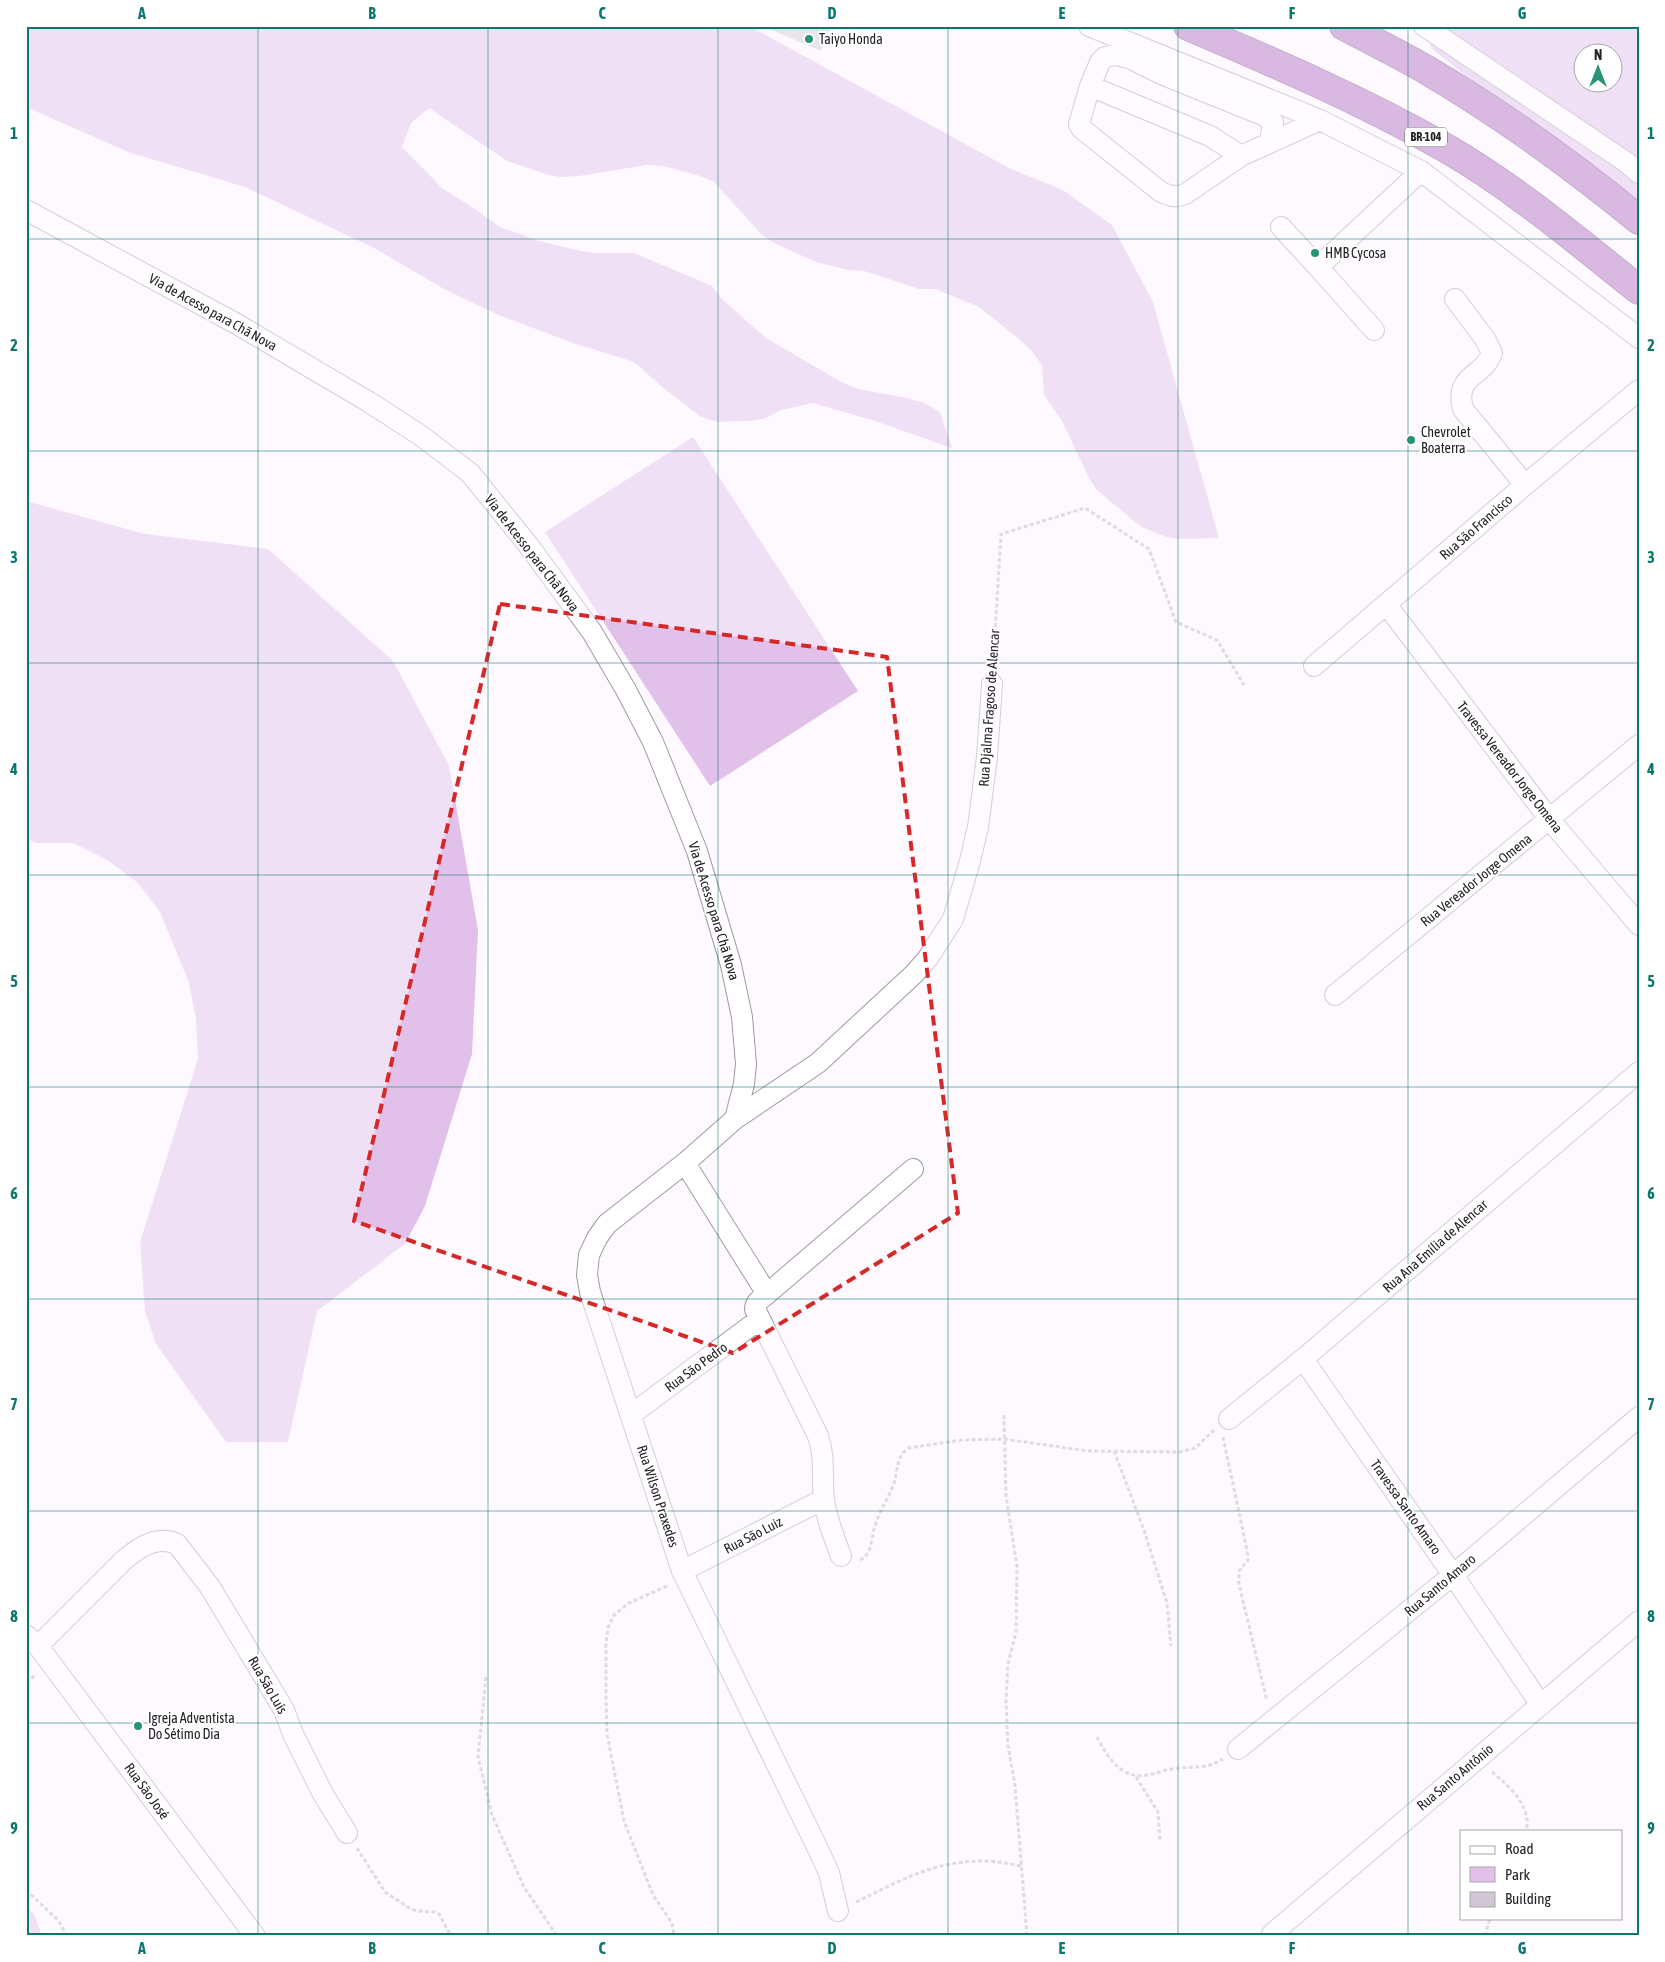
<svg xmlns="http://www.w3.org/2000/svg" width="1665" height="1962" font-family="'Asap Condensed',sans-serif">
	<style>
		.green { fill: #e1c1ea; fill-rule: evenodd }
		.building { fill: #d1c7d4 }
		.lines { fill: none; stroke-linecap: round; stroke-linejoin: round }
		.minor-casing { stroke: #a298a5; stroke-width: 22 }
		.highway-casing { stroke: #7d508a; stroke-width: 30 }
		.path { stroke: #bbb6bc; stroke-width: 3; stroke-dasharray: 4 2.5; stroke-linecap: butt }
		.minor { stroke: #fff; stroke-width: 20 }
		.highway { stroke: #ad69bf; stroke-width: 28 }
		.marked { fill: none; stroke: #d62828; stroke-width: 4; stroke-dasharray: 10 6; stroke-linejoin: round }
		.grid { fill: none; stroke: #0f766e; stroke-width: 1; stroke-opacity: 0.55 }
		.poi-dot { fill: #269474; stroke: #fff; stroke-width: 2 }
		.labels { text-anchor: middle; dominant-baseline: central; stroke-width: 4; stroke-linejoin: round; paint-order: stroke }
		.shield { fill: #fff; stroke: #666468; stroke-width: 1 }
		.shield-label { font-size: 12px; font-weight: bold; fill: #252127 }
		.poi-label { font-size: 14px; fill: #252127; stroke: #fff; text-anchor: start }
		.street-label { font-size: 14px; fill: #252127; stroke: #fff }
		.neatline { fill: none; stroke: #0f766e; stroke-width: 2 }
		.grid-label { font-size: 16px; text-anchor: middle; font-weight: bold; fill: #0f766e }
	</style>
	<rect width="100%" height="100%" fill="#fef9ff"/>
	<!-- green -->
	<path class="green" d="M26,26H749L1011,169L1063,190L1112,225L1153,302L1219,538L1178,539L1166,537L1144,528L1135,522L1097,490L1090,480L1062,421L1044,395L1042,365L1031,350L1019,339L979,307L935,289H919L864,271L848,270L816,262L774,243L761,234L714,182L697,175L663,166L647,165L579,176L560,177L545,174L507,161L429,108L411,123L402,147L442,188L472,207L500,227L539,241L577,250L594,253H634L712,286L722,299L766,338L843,383L858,389L907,398L924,403L940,412L952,448L875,421L813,403L781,410L766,418L751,421L717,422L701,417L661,386L634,362L573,343L496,314L444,289L374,248L245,187L128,152L26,107Z
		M1426,26H1639V216L1431,48ZM1582,52H1612V82H1582Z
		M693,437L858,691L710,786L545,532Z
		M26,501L145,534L268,549L393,661L449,765L478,930L472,1054L425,1206L405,1244L317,1311L288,1442H226L156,1344L145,1311L140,1242L198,1059L196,1019L189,983L160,912L138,883L109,861L73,843H37L26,839Z
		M26,1906L34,1914L42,1936H26Z"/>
	<!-- building -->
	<path class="building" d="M762,26H831L821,51Z"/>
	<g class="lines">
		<defs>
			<path id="minor" d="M1089,26L1320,120L1421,171L1639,338
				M1424,26L1626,162L1639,173
				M1090,86L1210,136L1241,156
				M1270,143L1273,122L1265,116L1166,76L1129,58L1115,55L1105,57L1100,62L1090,86L1079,124L1082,129L1161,192C1169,196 1176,198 1185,194L1241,156L1320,120
				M26,210L235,323L369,402L420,435L470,473L529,546L592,632L626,690L653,742L697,851L731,965L742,1017L746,1064L744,1084L735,1119
				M1281,227L1318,267
				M1455,299L1485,339L1492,353C1483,378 1454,374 1463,409L1525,485
				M1374,330L1318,267L1421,171
				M1386,604L1550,820L1639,925
				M1314,666L1525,485L1639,390
				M1335,995L1639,745
				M685,1163L767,1294C761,1299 755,1302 755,1309L818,1436C826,1461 821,1475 824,1499C826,1518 834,1537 841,1556
				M767,1294L913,1169
				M1303,1359L1453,1575L1541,1705
				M632,1414L760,1319
				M1229,1419L1303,1359L1639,1072
				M682,1571L824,1499
				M26,1635L38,1646L255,1936
				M38,1646L124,1560C139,1547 157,1535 177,1544L210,1587L284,1710L293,1734L323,1794L347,1833
				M1238,1749L1453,1575L1639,1417
				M838,1911L829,1873L818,1849L682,1571L590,1292L587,1275L589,1255L597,1238L607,1224L685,1163L735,1119L818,1063L914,974L928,958L953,919L970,861L978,827L987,757L992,684
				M1272,1934L1639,1621"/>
			<path id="highway" d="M1188,26C1275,63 1361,100 1444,147C1514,187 1576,240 1639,290
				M1344,26C1371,40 1399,54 1425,69C1500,113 1572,165 1639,220"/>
		</defs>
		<!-- minor casing -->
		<use href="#minor" class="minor-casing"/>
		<!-- highway casing -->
		<use href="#highway" class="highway-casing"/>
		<!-- path -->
		<path class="path" d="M993,666L1001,534L1085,508L1149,549L1176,622L1217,640L1244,685
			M1004,1415L1006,1496L1017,1566L1016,1632L1008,1664L1006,1701L1008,1746L1015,1785L1027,1936
			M1223,1437L1248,1555V1560L1239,1571V1584L1267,1701
			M1114,1451L1144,1530L1167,1603L1171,1646
			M860,1560C873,1554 871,1537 875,1526C879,1511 889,1498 894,1483C898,1469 896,1458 908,1448L962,1440L1004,1439L1088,1451L1179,1452L1195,1448L1215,1429
			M667,1586L629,1603L614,1615L608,1627L606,1644V1697L607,1734L624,1821L653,1895L672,1923L674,1936
			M486,1677L478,1756L492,1815L524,1887L557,1936
			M26,1682L37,1674
			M1097,1737C1108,1758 1122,1780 1148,1775C1156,1774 1163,1770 1171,1769C1190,1766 1206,1770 1223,1759
			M1492,1772C1508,1785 1533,1807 1526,1831
			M1136,1777L1158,1812L1160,1841
			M357,1848L385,1892L411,1909L418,1911L435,1912L439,1914L451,1936
			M26,1890L58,1920L67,1936
			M856,1902C900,1881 933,1861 984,1861C996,1861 1009,1864 1022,1866
			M1485,1936L1490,1918"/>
		<!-- minor -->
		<use href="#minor" class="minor"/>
		<!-- highway -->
		<use href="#highway" class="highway"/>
	</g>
	<!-- marked area -->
	<path d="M0 0H1665V1962H0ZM500,604L887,657L958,1213L733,1353L354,1221Z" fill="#fef9ff" fill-opacity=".55" fill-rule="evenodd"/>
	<path class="marked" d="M500,604L887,657L958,1213L733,1353L354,1221Z"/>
	<!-- grid -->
	<path class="grid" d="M258,26V1936M488,26V1936M718,26V1936M948,26V1936M1178,26V1936M1408,26V1936M26,239H1639M26,451H1639M26,663H1639M26,875H1639M26,1087H1639M26,1299H1639M26,1511H1639M26,1723H1639"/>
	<!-- markers -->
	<g class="poi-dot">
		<circle cx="809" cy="39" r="5"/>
		<circle cx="1315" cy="253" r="5"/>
		<circle cx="1411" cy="440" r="5"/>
		<circle cx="138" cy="1726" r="5"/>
	</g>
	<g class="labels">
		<!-- shield labels -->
		<rect class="shield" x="1405" y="127.5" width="42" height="19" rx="4"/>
		<g class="shield-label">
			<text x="1426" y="137">BR-104</text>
		</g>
		<!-- poi labels -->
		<g class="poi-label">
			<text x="819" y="39">Taiyo Honda</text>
			<text x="1325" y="253">HMB Cycosa</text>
			<text x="1421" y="432">Chevrolet<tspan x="1421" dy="16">Boaterra</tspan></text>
			<text x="148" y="1718">Igreja Adventista<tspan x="148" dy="16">Do Sétimo Dia</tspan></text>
		</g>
		<!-- street labels -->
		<g class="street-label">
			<text transform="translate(213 312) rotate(29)">Via de Acesso para Chã Nova</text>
			<text transform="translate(1476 527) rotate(-41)">Rua São Francisco</text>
			<text transform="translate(532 553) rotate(52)">Via de Acesso para Chã Nova</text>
			<text transform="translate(989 708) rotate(-86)">Rua Djalma Fragoso de Alencar</text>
			<text transform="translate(1510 767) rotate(52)">Travessa Vereador Jorge Omena</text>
			<text transform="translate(1476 880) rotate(-39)">Rua Vereador Jorge Omena</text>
			<text transform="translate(714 911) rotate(73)">Via de Acesso para Chã Nova</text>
			<text transform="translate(1435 1246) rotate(-41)">Rua Ana Emília de Alencar</text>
			<text transform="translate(696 1367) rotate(-36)">Rua São Pedro</text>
			<text transform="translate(658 1496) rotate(72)">Rua Wilson Praxedes</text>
			<text transform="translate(1406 1507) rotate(55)">Travessa Santo Amaro</text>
			<text transform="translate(753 1535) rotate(-27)">Rua São Luiz</text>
			<text transform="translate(1440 1585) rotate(-40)">Rua Santo Amaro</text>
			<text transform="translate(268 1685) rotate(60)">Rua São Luís</text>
			<text transform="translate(1455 1777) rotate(-40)">Rua Santo Antônio</text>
			<text transform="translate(147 1791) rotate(54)">Rua São José</text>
		</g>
	</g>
	<!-- border -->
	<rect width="1665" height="1962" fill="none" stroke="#ffffff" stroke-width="55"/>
	<!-- legend -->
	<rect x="1460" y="1830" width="162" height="90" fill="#ffffff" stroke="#a8a6a9"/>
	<rect x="1470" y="1846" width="25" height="8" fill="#ffffff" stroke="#a8a6a9"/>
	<text x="1505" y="1854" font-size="15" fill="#252127">Road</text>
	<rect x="1470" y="1867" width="25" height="15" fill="#e1c1ea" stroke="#a8a6a9"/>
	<text x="1505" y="1880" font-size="15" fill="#252127">Park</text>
	<rect x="1470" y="1892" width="25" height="15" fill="#d1c7d4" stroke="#a8a6a9"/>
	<text x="1505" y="1904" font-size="15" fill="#252127">Building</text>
	<!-- north arrow -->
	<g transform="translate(1598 68)"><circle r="24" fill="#ffffff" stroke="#a8a6a9"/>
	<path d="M0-4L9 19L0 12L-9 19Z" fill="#269474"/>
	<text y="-8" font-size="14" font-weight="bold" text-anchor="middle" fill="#252127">N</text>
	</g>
	<rect x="28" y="28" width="1610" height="1906" class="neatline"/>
	<g class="grid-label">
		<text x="142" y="19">A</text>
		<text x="372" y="19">B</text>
		<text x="602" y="19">C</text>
		<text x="832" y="19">D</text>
		<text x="1062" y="19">E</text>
		<text x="1292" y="19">F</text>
		<text x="1522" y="19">G</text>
		<text x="14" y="139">1</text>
		<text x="1651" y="139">1</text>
		<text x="14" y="351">2</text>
		<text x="1651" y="351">2</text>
		<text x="14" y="563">3</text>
		<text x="1651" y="563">3</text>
		<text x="14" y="775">4</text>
		<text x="1651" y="775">4</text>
		<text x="14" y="987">5</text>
		<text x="1651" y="987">5</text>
		<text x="14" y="1199">6</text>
		<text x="1651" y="1199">6</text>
		<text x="14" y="1410">7</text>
		<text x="1651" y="1410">7</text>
		<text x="14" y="1622">8</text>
		<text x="1651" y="1622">8</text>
		<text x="14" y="1834">9</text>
		<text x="1651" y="1834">9</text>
		<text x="142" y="1954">A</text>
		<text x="372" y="1954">B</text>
		<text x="602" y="1954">C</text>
		<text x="832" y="1954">D</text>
		<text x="1062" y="1954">E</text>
		<text x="1292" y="1954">F</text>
		<text x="1522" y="1954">G</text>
	</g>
</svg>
